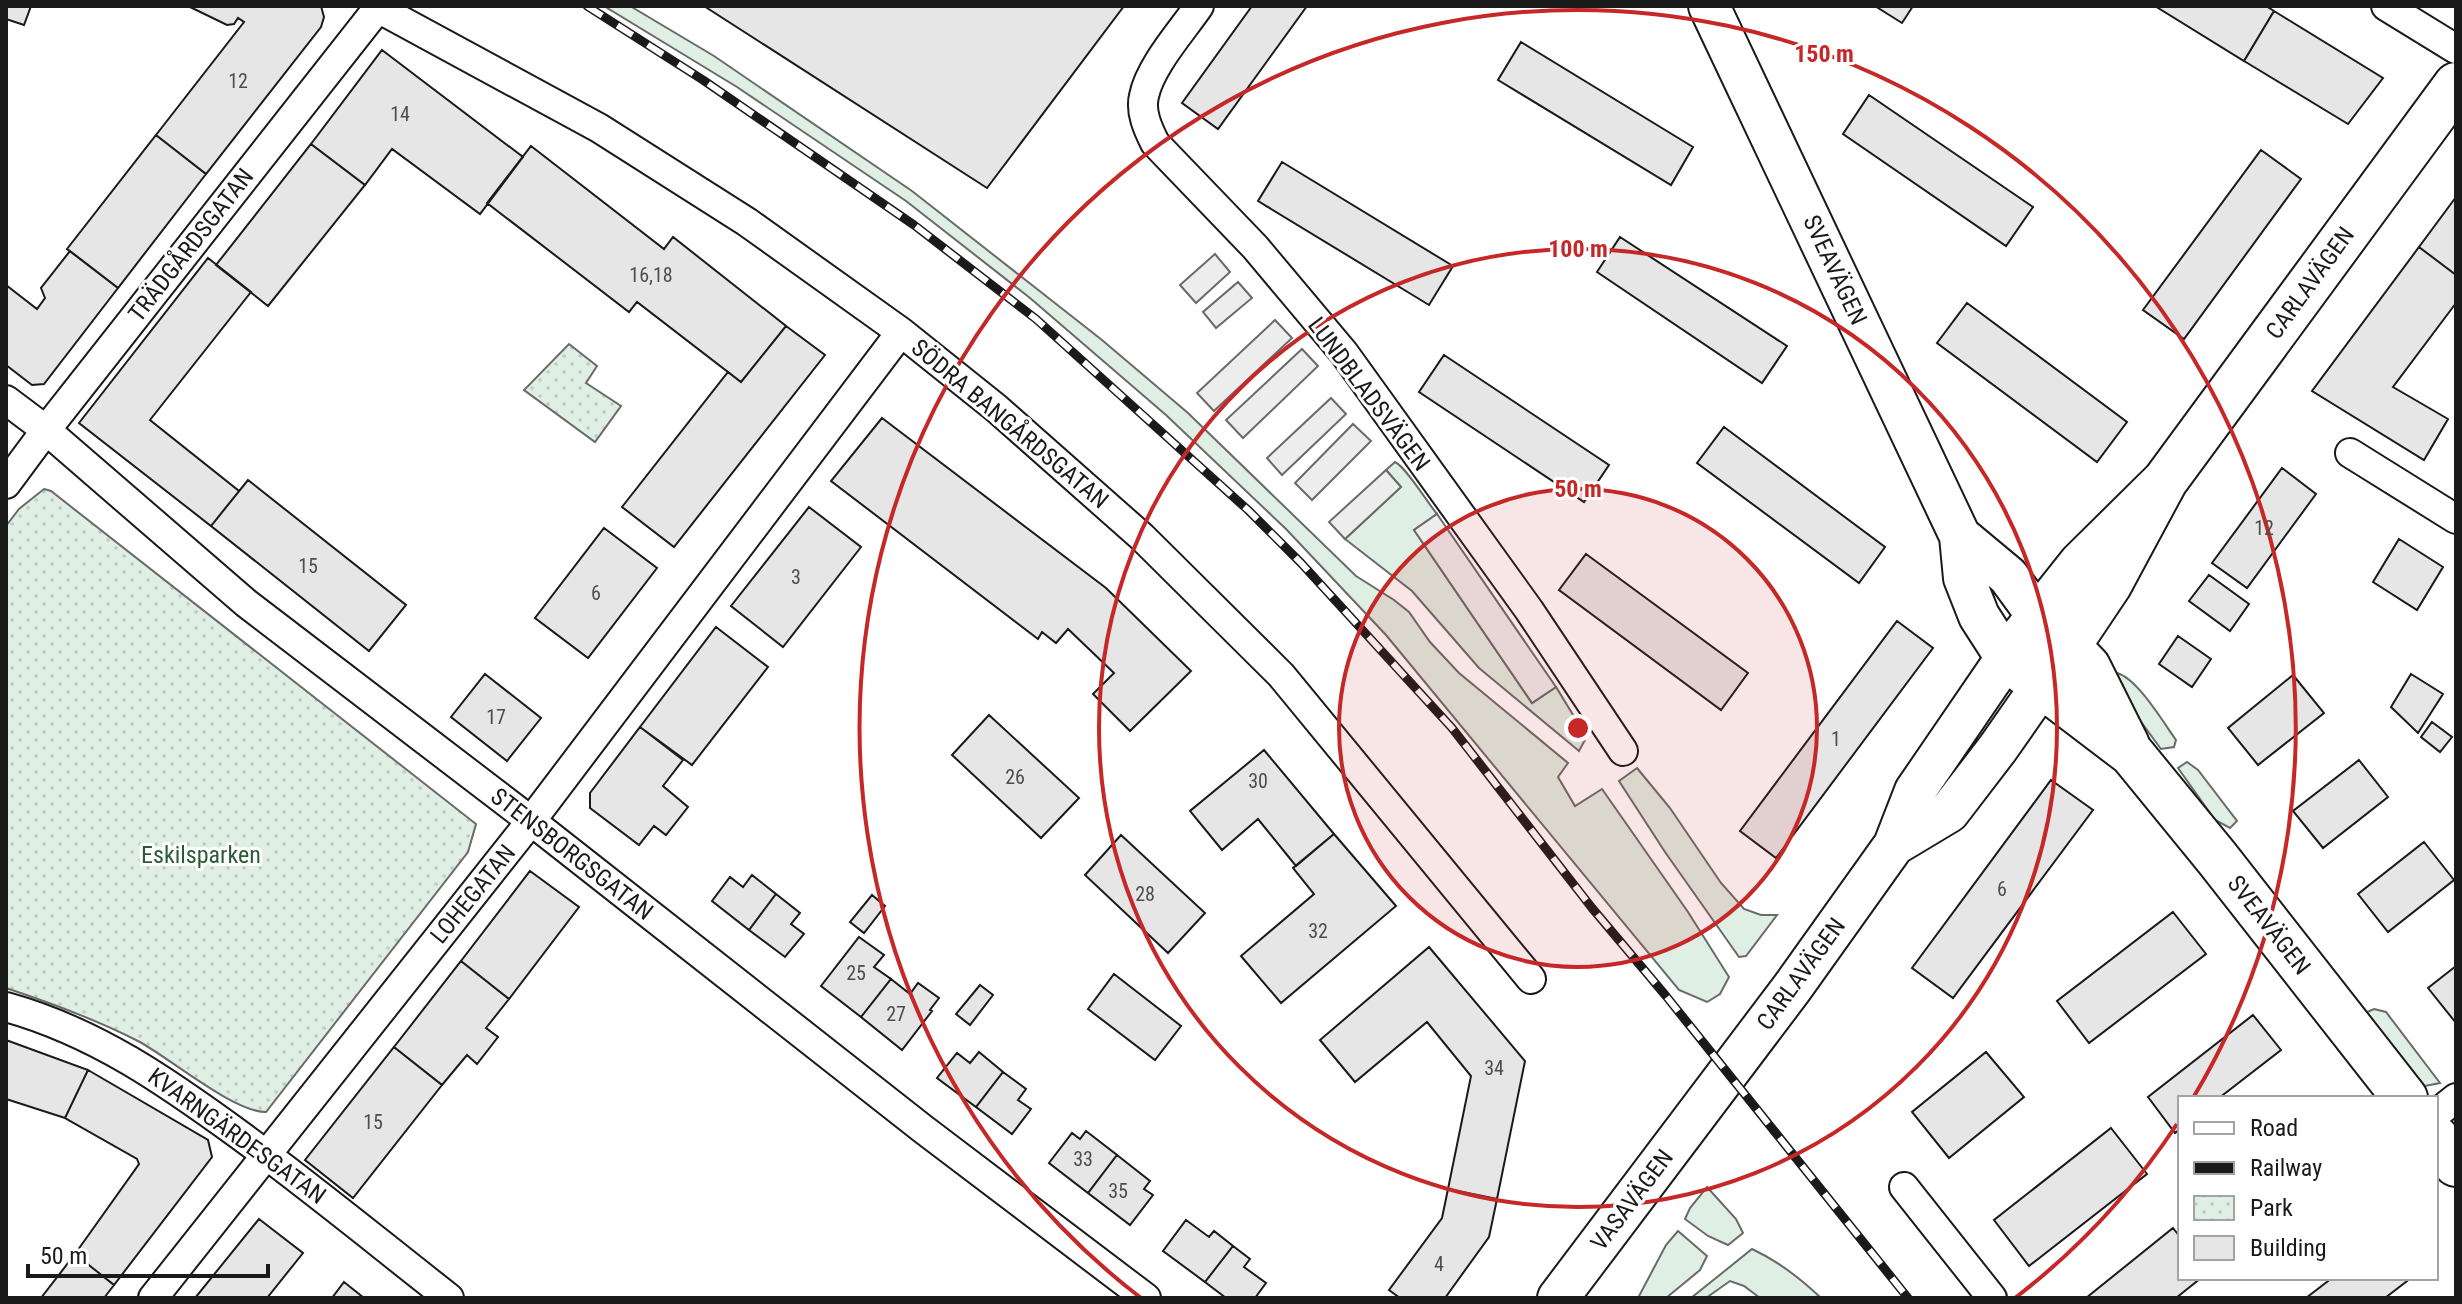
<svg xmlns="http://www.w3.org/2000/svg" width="2462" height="1304" font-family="'Roboto Condensed',sans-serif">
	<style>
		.green { fill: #e0efe3; stroke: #6a6a6a; stroke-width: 2 }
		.park { fill: url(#park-dots); stroke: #6a6a6a; stroke-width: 2 }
		.parking { fill: #ededed; stroke: #6a6a6a; stroke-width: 2 }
		.building { fill: #e6e6e6; stroke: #1a1a1a; stroke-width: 2 }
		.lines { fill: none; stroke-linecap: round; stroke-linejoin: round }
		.street-casing { stroke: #1a1a1a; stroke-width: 32 }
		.secondary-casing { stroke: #1a1a1a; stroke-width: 44 }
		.primary-casing { stroke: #1a1a1a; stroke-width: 48 }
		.street { stroke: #fff; stroke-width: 28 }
		.secondary { stroke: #fff; stroke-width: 40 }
		.primary { stroke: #fff; stroke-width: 44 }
		.rail-casing { stroke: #1a1a1a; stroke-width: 9 }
		.rail { stroke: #fff; stroke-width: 6; stroke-dasharray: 18; stroke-linecap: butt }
		.ring { fill: none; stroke: #c62828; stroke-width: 4 }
		.labels { text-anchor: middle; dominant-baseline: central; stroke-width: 6; stroke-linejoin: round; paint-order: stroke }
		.number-label { font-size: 20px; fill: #4d4d4d }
		.street-label { font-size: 24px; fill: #1a1a1a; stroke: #fff }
		.park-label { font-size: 24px; fill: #2b5a34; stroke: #fff }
		.centre { fill: #c62828; stroke: #fff; stroke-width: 4 }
		.ring-label { font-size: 24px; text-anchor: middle; font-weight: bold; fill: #c62828; stroke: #fff; stroke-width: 6; stroke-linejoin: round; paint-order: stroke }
	</style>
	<defs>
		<pattern id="park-dots" width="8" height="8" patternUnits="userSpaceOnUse" patternTransform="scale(2)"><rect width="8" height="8" fill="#e0efe3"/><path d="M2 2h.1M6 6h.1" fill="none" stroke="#c0ccc2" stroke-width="1.8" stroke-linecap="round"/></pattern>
	</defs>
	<rect width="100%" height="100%" fill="#fff"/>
	<!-- green -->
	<path class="green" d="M604,6H630L714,56L912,191L1102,340L1188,413L1356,576L1394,600L1409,612L1430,642L1459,673L1568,763L1558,777L1575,806L1602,789L1688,912L1729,977L1720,994L1707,1002L1679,990L1386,635L1286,529L1166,415L1030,298L906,201L737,87Z
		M1395,462C1406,467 1427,502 1437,514L1414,530L1532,703L1556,687L1581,728L1585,740L1579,751L1479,668L1412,591L1345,539L1401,487L1386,470Z
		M2117,673C2137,678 2163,722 2176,740L2174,747L2161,749L2111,681Z
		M2187,762L2198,770L2237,821L2230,828L2215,820L2178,768Z
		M1637,768L1670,808L1721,883L1744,909L1761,915H1777L1746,956L1739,957L1665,852L1619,781Z
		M2374,1009L2386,1012L2440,1083L2425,1086L2412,1078L2365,1013Z
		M1707,1187L1736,1219L1743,1233L1728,1245L1708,1236L1685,1219L1690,1208Z
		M1678,1231L1707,1256L1700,1270L1666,1298H1638L1666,1245Z
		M1752,1249C1778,1261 1800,1278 1821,1298H1760L1744,1286L1730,1281L1706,1298H1691Z"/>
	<!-- park -->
	<path class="park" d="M569,344L597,366L586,383L621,406L595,442L524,390Z
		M44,489L51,491L476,824L468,852L266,1112C233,1112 170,1058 138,1041C95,1019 51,1003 6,988V526L19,509Z"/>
	<!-- parking -->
	<path class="parking" d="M1215,254L1230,272L1196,303L1180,285Z
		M1238,282L1252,298L1216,328L1203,312Z
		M1275,320L1292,338L1214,411L1197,393Z
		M1302,349L1318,366L1243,438L1226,420Z
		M1331,398L1346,414L1282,475L1267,458Z
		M1353,424L1371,441L1312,500L1295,483Z
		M1386,470L1401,487L1345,539L1329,522Z
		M1437,514L1556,687L1532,703L1414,530Z"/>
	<!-- building -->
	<path class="building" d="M6,6H31L24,25L6,19Z
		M188,6H321L324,17L321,27L206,174L156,135L244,22L238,18L234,24L227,25Z
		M704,6H1124L987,188Z
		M1252,6H1307L1218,129L1182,103Z
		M1875,6H1913L1902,23Z
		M2155,6H2266L2274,11L2244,61Z
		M2274,11L2383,78L2348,124L2244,61Z
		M1521,42L1693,147L1671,185L1498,80Z
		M382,50L523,157L480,214L392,149L365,185L311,144Z
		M1869,95L2033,207L2006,246L1843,134Z
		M156,135L206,174L118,288L67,249Z
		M311,144L365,185L268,306L216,265Z
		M531,146L664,249L673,237L786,326L741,382L637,302L629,312L487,203Z
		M2261,150L2301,179L2184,339L2143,310Z
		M1282,162L1453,266L1429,305L1258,201Z
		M2456,197V275L2419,247Z
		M1620,237L1787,346L1762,383L1597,272Z
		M2419,247L2456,275V303L2393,387L2448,419L2424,460L2312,391Z
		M70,251L118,288L44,384L32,385L6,365V285L37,309L45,298L41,288Z
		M208,258L251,292L150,420L239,491L211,526L79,423Z
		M1967,303L2127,422L2097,462L1937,343Z
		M786,326L825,355L674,547L622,507L728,372L741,382Z
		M1444,355L1609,465L1584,502L1419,392Z
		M882,418L1106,588L1191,671L1130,731L1093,694L1114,673L1068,629L1056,643L1042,632L1038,639L831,481Z
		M1724,427L1885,547L1859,583L1697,463Z
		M2282,468L2316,494L2247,588L2212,563Z
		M248,480L406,605L369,651L211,526Z
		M809,507L861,547L783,647L731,606Z
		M604,528L657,568L588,658L535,618Z
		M2399,539L2443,567L2417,610L2373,582Z
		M1586,554L1748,673L1721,710L1559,590Z
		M2209,575L2249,604L2230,631L2189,601Z
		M1897,621L1933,648L1776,858L1740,831Z
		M716,627L768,667L692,765L640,727Z
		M2178,636L2211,659L2192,687L2159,664Z
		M485,674L541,718L507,761L451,717Z
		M2411,674L2443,694L2418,733L2391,707Z
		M2293,675L2324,713L2258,765L2228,728Z
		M989,715L1079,798L1041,838L952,755Z
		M2432,722L2452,737L2440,752L2421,737Z
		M640,727L683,760L663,786L688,807L666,835L654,826L639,845L590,808V793Z
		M1264,750L1334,834L1296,866L1258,819L1222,850L1190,811Z
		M2359,760L2388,797L2323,848L2293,811Z
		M2051,780L2093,810L1953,998L1912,968Z
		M1334,834L1396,906L1281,1003L1241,956L1314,894L1293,868Z
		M1121,835L1205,913L1168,953L1085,875Z
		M2424,842L2454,880L2388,932L2358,894Z
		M530,871L579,907L509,999L461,961Z
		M752,875L776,894L749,930L712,901L730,877L743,887Z
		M776,894L800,913L791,924L804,934L785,957L749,930Z
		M872,895L885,906L864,933L850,922Z
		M2173,912L2206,954L2089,1043L2057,1001Z
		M859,937L884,955L874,967L891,979L861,1017L821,986Z
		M1429,947L1525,1061L1497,1199L1448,1189L1471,1076L1427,1022L1355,1082L1320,1040Z
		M461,961L509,999L486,1028L498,1037L477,1064L467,1055L442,1085L394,1047Z
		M2456,966V1023L2428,988Z
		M1114,974L1181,1026L1155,1060L1088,1009Z
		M891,979L910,994L918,983L939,998L930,1010L932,1011L902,1050L861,1017Z
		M980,985L993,995L970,1025L956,1014Z
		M2253,1015L2281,1050L2219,1098H2180V1129L2175,1133L2148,1097Z
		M6,1040L88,1070L65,1118L6,1099Z
		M394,1047L442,1085L353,1198L305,1160Z
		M979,1052L1003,1072L976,1107L937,1078L957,1053L970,1063Z
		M1986,1052L2024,1097L1949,1158L1912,1112Z
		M88,1070L208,1140L212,1157L114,1285L75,1254L139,1164L137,1159L65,1118Z
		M1003,1072L1026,1089L1018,1100L1031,1109L1012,1134L976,1107Z
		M2111,1128L2147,1174L2029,1266L1994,1220Z
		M1086,1131L1117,1155L1088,1193L1049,1163L1072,1133L1080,1139Z
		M1117,1155L1150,1181L1144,1189L1153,1195L1130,1225L1088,1193Z
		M1448,1189L1497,1199L1489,1237L1445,1298H1400L1389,1290L1442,1218Z
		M259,1219L303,1253L267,1298H195Z
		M1186,1220L1209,1237L1214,1231L1233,1246L1205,1282L1163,1251Z
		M2173,1228L2180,1237V1278H2201L2176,1298H2086Z
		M1233,1246L1250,1259L1244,1267L1266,1283L1255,1298H1226L1205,1282Z
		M75,1254L114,1285L104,1298H41Z
		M2332,1278H2411L2385,1298H2306Z
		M344,1282L364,1298H332Z"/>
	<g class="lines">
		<defs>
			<path id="street" d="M374,6L599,128L747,222L901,332L996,408L1142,537L1281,675L1531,979
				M1199,6C1182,31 1150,66 1144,96C1140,112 1148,129 1155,143L1255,247L1344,353L1529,610L1623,751
				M2386,6L2456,49
				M6,400L46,430L246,603L531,821L923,1129L1146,1298
				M2350,453L2456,519
				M6,484L46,430L378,8
				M6,1007C96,1032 167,1082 241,1136C312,1188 380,1244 449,1298
				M2436,1114L2456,1098
				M1904,1187L1992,1298
				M153,1298L531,821L901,332"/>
			<path id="secondary" d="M1960,536L2008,576L2038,617
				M1894,845L1949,812L1998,748L2042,685
				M1558,1298L1792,988L1894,845L1915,791L2006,658L1979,616L1964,578L1960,536L1709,6"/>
			<path id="primary" d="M2165,481L2081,564L2006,658L2132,754L2217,858L2405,1098
				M2049,627L2088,667L2127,745
				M2042,685L2109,585L2165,481L2456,85
				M2436,1138L2456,1164"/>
		</defs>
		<!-- street casing -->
		<use href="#street" class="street-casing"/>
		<!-- secondary casing -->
		<use href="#secondary" class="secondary-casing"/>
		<!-- primary casing -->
		<use href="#primary" class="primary-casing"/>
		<!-- street -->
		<use href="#street" class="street"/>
		<!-- secondary -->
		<use href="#secondary" class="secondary"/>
		<!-- primary -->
		<use href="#primary" class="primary"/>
		<defs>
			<path id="rail" d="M587,6L703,80L914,225L1036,319L1248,510L1301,563L1452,728L1592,908L1666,996L1908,1298"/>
		</defs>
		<!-- rail casing -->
		<use href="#rail" class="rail-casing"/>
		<!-- rail -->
		<use href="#rail" class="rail"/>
	</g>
	<!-- distance rings -->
	<circle cx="1578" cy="728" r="239" fill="#c62828" fill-opacity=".12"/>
	<g class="ring">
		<circle cx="1578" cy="728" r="239"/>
		<circle cx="1578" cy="728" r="479"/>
		<path d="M2177 1124A718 718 0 0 1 2015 1298M1141 1298A718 718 0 1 1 2193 1098"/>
	</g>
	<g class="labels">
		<!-- number labels -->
		<g class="number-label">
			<text x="238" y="81">12</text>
			<text x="400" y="114">14</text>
			<text x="651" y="275">16,18</text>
			<text x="2264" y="528">12</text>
			<text x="308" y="566">15</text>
			<text x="796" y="577">3</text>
			<text x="596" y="593">6</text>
			<text x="496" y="717">17</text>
			<text x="1836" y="739">1</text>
			<text x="1015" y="777">26</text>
			<text x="1258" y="781">30</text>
			<text x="2002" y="889">6</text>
			<text x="1145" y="894">28</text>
			<text x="1318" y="931">32</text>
			<text x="856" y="973">25</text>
			<text x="896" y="1014">27</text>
			<text x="1494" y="1068">34</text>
			<text x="373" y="1122">15</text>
			<text x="1083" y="1159">33</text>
			<text x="1118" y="1191">35</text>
			<text x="1439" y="1264">4</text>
		</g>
		<!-- street labels -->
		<g class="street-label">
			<text transform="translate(191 245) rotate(-52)">TRÄDGÅRDSGATAN</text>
			<text transform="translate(1835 270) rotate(65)">SVEAVÄGEN</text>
			<text transform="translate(2310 283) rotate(-54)">CARLAVÄGEN</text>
			<text transform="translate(1369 394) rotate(53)">LUNDBLADSVÄGEN</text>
			<text transform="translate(1010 424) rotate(40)">SÖDRA BANGÅRDSGATAN</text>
			<text transform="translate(572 854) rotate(38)">STENSBORGSGATAN</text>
			<text transform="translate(473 894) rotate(-51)">LOHEGATAN</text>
			<text transform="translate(2269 925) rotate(52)">SVEAVÄGEN</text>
			<text transform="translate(1801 974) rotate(-54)">CARLAVÄGEN</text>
			<text transform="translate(237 1136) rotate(36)">KVARNGÄRDESGATAN</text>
			<text transform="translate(1632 1200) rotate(-53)">VASAVÄGEN</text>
		</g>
		<!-- park labels -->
		<g class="park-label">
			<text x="201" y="855">Eskilsparken</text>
		</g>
	</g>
	<circle cx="1578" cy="728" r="12" class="centre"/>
	<g class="ring-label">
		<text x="1824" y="62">150 m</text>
		<text x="1578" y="257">100 m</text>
		<text x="1578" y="497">50 m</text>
	</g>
	<!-- border -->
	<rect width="2462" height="1304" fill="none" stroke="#1a1a1a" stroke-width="16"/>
	<!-- legend -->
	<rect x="2178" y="1096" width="260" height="184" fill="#ffffff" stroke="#a3a3a3" stroke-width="2"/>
	<rect x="2194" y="1122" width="40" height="12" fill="#ffffff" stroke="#a3a3a3" stroke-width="2"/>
	<text x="2250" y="1136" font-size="24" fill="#1a1a1a">Road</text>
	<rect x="2194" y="1162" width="40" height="12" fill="#1a1a1a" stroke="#a3a3a3" stroke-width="2"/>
	<text x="2250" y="1176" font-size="24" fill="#1a1a1a">Railway</text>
	<rect x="2194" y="1196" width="40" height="24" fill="url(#park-dots)" stroke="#a3a3a3" stroke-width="2"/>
	<text x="2250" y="1216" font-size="24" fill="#1a1a1a">Park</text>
	<rect x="2194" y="1236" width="40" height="24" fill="#e6e6e6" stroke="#a3a3a3" stroke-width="2"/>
	<text x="2250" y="1256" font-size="24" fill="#1a1a1a">Building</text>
	<!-- scale -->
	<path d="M28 1264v12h240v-12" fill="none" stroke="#1a1a1a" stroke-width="4"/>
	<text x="40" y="1264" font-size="24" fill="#1a1a1a" stroke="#ffffff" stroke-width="6" paint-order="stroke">50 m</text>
</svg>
